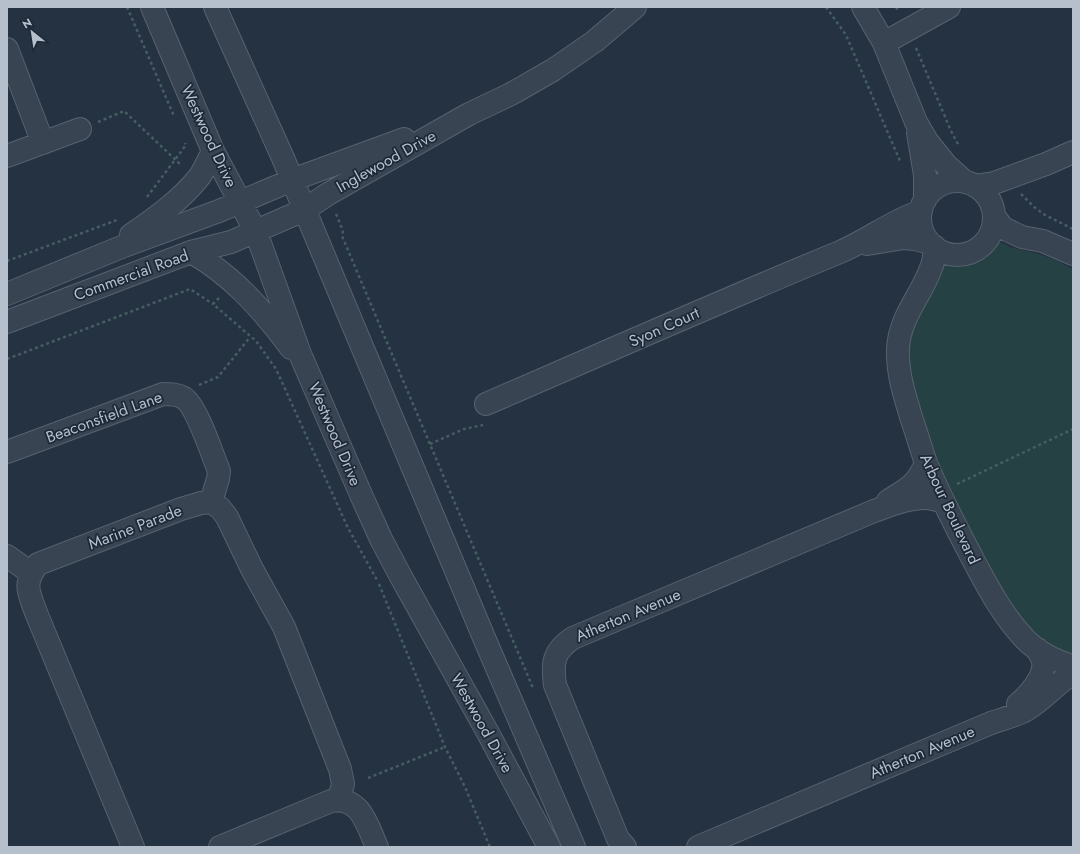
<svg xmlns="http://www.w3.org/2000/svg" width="1080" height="854" font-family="Jost,sans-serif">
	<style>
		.green { fill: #264143 }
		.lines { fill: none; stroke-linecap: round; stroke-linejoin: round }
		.minor-casing { stroke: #57626f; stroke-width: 24 }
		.path { stroke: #455e60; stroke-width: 2.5; stroke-dasharray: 3 3; stroke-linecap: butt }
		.minor { stroke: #394452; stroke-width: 22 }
		.labels { text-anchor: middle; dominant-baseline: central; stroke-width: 3.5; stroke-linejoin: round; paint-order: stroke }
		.street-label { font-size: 16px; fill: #b6bfcc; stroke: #1d2937 }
	</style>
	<rect width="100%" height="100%" fill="#243242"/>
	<!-- green -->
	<path class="green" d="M993,239L1010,247L1039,254L1058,261L1073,270V661L1028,635L950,505L902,358L938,265C970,265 972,263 993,239Z"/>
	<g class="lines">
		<defs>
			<path id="minor" d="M152,7L213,151L256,232L300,354L362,497L381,539L400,575L488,733L549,847
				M215,7L283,158L485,640L574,847
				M863,7L884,43L916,122L927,141L946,165L965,182
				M884,43L949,7
				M7,49L43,143
				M918,133L925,175V200
				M7,156L80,129
				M920 218a37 37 0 1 1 74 0a37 37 0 1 1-74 0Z
				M975,186L994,183L1046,164L1073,152
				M994,216L1003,228L1022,237L1043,241L1073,254
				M131,235C156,218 181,200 200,176C205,168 209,159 213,151
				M867,244L904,238L915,239L930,243
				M935,247C934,254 934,262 931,268C921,296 899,318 898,349C897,373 905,397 912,420C917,434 921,449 926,463C941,499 959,533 977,567C990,591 1004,617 1024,638C1036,651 1055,661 1073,666
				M191,252C232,275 263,310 291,348
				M7,294L124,246L219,211L292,180L404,139
				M7,322L191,252L231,242L304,210L328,194L469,114L511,94L553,70L595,41L635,7
				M486,404C604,353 721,301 840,252C868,240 892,221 921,211
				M7,452L163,394C171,394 177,394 184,398C197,407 212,454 219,471L218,479L211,502
				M888,501C908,488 916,486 926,463
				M7,556L31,573
				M1018,704C1029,695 1046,676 1043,661C1042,657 1039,653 1037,649
				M133,847L37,615C29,593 22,584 38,564L181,509L201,503L211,502L220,508L227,517L252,569L284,627L340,769L343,784L339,799
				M220,847L331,801C361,796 367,825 377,847
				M625,847L618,839L555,685C552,663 553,651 573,638L874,511C891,505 910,497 928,498C933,499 938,500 943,502
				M698,847L991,723C1003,719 1015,716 1026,710C1043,700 1056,684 1073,673"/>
		</defs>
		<!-- minor casing -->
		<use href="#minor" class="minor-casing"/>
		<!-- path -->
		<path class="path" d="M127,7L174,116
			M826,7L846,35L900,161
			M896,7L899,12
			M916,48L951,131L959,146
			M98,122L124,111L181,165
			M1021,194L1034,207L1045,215L1073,229
			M147,197L186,145L185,143
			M336,214L343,231L342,236L533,688
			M7,261L117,220
			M219,298L213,304L256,341L276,369L348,528L377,580
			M7,359L190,289L213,304
			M199,385L218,377L250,337
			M430,444L464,429L483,425
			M957,484L1073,429
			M379,584L445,747L465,787L490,847
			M368,778L445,747"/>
		<!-- minor -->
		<use href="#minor" class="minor"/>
	</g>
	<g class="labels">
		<!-- street labels -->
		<g class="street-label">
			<text transform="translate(209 136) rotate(65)">Westwood Drive</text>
			<text transform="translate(386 161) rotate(-29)">Inglewood Drive</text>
			<text transform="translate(131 275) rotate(-20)">Commercial Road</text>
			<text transform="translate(664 327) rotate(-24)">Syon Court</text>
			<text transform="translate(104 417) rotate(-20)">Beaconsfield Lane</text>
			<text transform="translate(335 434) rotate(67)">Westwood Drive</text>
			<text transform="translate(950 509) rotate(65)">Arbour Boulevard</text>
			<text transform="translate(135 527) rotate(-21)">Marine Parade</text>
			<text transform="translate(628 615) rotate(-23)">Atherton Avenue</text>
			<text transform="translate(482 723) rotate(61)">Westwood Drive</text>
			<text transform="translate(922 752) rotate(-23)">Atherton Avenue</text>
		</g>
	</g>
	<!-- border -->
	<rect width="1080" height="854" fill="none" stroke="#b6bfcc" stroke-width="16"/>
	<!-- north arrow -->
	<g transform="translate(32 32) rotate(330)" stroke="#1d2937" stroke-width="3" paint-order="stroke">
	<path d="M0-3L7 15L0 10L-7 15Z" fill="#b6bfcc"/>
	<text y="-6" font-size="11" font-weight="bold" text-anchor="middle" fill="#b6bfcc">N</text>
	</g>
</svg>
